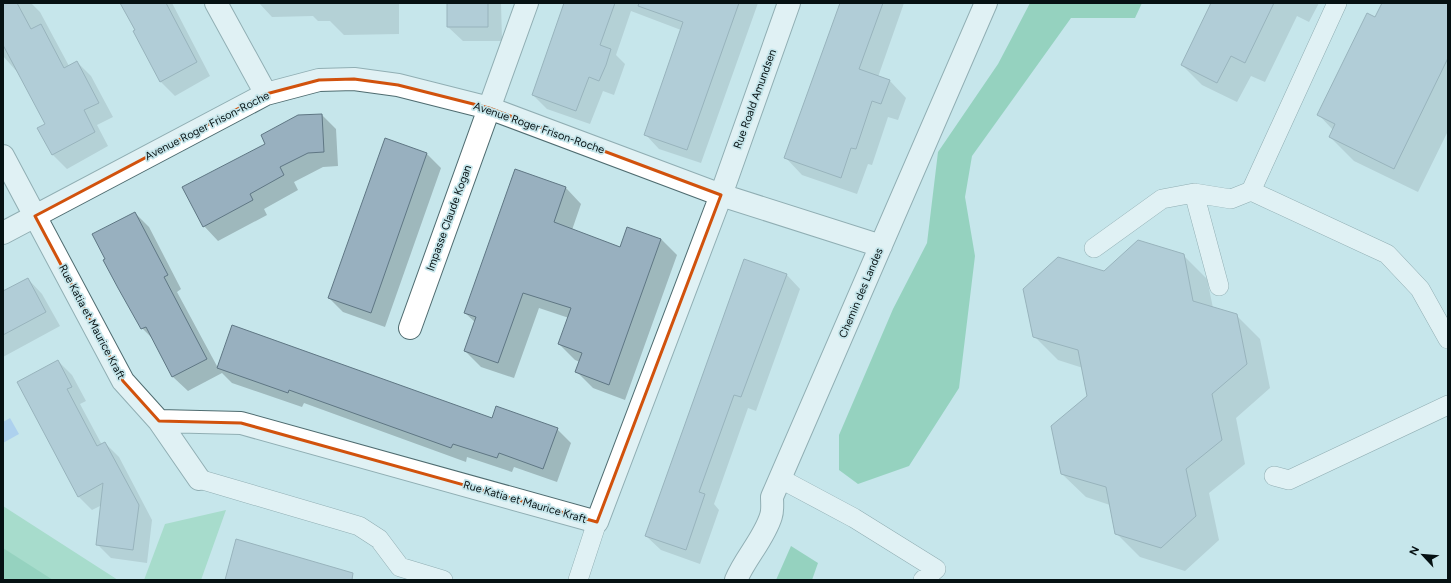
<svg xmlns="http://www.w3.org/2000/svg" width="1451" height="583" font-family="Figtree,sans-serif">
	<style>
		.green { fill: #81d1a6 }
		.forest { fill: #5abb8b }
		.water { fill: #8fb8f2 }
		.shadow { fill: #0003 }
		.building { fill: #98b0bf; stroke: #5f7784 }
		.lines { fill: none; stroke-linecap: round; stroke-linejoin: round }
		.service-casing { stroke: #4f6c70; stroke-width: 20 }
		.minor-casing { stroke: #4f6c70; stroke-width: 24 }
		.service { stroke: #fff; stroke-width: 19 }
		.minor { stroke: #fff; stroke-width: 22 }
		.marked { fill: none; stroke: #d1520d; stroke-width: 3; stroke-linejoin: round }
		.labels { text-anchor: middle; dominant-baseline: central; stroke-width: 3.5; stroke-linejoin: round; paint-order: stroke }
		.street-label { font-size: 11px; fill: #061113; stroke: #c6e6eb }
	</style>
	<rect width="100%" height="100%" fill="#c6e6eb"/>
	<!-- green -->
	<path class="green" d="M3,506L118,580H3Z
		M226,510L201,580H144L165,524Z"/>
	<!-- forest -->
	<path class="forest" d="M1030,3H1142L1135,18H1071L972,156L965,197L975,256L959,388L909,466L858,484L839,470V435L893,309L927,243L938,152L998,64Z
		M791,546L818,563L812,580H776Z
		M3,548L53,580H3Z"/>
	<!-- water -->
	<path class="water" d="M10,418L19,434L3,443V422Z"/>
	<!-- shadow -->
	<path class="shadow" d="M3,3H31L40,12L69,66L77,62L91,76L113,117L97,125L108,146L67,169L52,154L46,124L19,74L3,56Z
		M121,3H172L210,76L175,96L160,81Z
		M259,3H399V34L344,35L330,21H318L313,16L272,17Z
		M448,3H501L502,41H463L448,27Z
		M565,3H758L701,163L659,149L645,134L681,30L631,11L616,55L625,64L614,95L603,91L590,124L547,109L533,95Z
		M841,3H904L878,77L890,81L906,98L898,120L888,117L872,165L868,164L857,194L802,175L786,158Z
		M1212,3H1319L1309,22L1297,16L1265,82L1251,76L1237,102L1202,85L1182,65Z
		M1383,3H1448V131L1418,192L1354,161L1330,137L1333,130L1318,114L1376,18Z
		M322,115L336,129L338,166L323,167L294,182L298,190L264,209L267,215L218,241L204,226Z
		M386,139L427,154L441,168L385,327L343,312L329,298Z
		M566,188L581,204L572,230L621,248L661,239L677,255L625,400L593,388L577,372L580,362L575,360L559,344L569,318L539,308L514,378L481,367L465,351L475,322L465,313Z
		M135,213L149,227L181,289L177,292L218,368L492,419L557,429L571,443L557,482L514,467L512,472L467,457L466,462L304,403L302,407L232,383L222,373L188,391L173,377L154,340L142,328Z
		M1183,255L1207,279L1213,308L1236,315L1260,339L1270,388L1236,418L1245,464L1209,493L1219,540L1185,571L1140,557L1116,533L1110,505L1086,497L1062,474L1088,396L1083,368L1058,360L1034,336L1104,272Z
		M786,274L800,289L756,411L748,408L714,504L719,510L700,564L661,550L646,536Z
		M28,279L42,294L60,326L3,357V293Z
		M58,361L72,375L86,401L80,404L102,445L105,443L119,457L152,520L147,563L111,558L97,544L102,505L92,510L78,496Z"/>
	<!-- building -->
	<path class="building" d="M3,3H17L31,29L41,24L64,68L77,61L99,103L84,110L95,132L52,155L37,128L45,124L3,45Z
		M120,3H166L197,62L160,82L133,31L135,30Z
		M447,3H488V27H447Z
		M564,3H615L600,45L611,49L606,65L599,81L589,77L576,111L532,95Z
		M639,3H739L687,150L644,135L683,22L638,6Z
		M840,3H883L859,69L890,80L881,104L872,101L856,149L851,148L841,178L784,158Z
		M1211,3H1274L1245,63L1231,56L1217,83L1181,65Z
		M1382,3H1448V58L1394,169L1329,137L1335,124L1317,115L1367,13L1375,17Z
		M322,114L324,152L308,153L280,167L284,175L250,194L253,200L203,227L182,187L265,144L261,135L298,115Z
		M385,138L427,153L371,313L328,298Z
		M515,169L566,187L554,222L620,247L627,227L661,239L609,385L575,372L582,353L558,344L571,308L523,293L498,363L464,351L476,317L464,313Z
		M135,212L168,275L164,277L207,359L172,377L146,327L141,329L118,288L103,260L105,259L92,234Z
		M1138,240L1184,254L1193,301L1237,314L1247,364L1212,394L1222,440L1186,469L1196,516L1161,548L1115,534L1106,487L1061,474L1051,426L1087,396L1078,350L1033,337L1023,289L1058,257L1104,271Z
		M744,259L787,274L741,397L734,395L699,492L705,494L686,550L645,536Z
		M28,278L46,312L3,335V291Z
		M232,325L492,418L496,406L558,428L543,469L499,453L497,458L453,444L451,448L289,390L288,393L217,368Z
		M58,360L72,387L67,389L97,446L105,442L139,505L133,550L96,545L103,483L78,497L17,382Z
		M236,539L353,573L352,580H225Z"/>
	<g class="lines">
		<defs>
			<path id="service" d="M1251,191L1337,3
				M1194,193L1219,286
				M1094,248L1162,199L1194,193L1231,199L1251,191L1387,254L1420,289L1448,339
				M1274,476L1289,480L1448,405
				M199,479L359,526L379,539L400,567L443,580
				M781,479L854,518L936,569L923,580
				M578,580L597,522"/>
			<path id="minor" d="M216,3L266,94
				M3,156L123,381L159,421L241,423L597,522L721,195L789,3
				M3,233L266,94L319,80L354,79L398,85L489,108L721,195L881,246
				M410,328L527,3
				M159,421L199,479
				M736,580C745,558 764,539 771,516C773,510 772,503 772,497L986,3"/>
		</defs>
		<!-- service casing -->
		<use href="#service" class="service-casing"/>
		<!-- minor casing -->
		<use href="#minor" class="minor-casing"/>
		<!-- service -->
		<use href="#service" class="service"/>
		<!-- minor -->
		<use href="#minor" class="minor"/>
	</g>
	<!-- marked area -->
	<path d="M0 0H1451V583H0ZM354,79L398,85L489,108L721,195L597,522L241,423L159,421L123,381L35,216L266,94L319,80Z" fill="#c6e6eb" fill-opacity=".55" fill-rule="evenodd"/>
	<path class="marked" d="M354,79L398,85L489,108L721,195L597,522L241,423L159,421L123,381L35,216L266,94L319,80Z"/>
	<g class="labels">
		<!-- street labels -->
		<g class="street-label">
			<text transform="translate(755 99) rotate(-70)">Rue Roald Amundsen</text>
			<text transform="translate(207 126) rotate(-27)">Avenue Roger Frison-Roche</text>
			<text transform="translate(539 128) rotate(19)">Avenue Roger Frison-Roche</text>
			<text transform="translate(449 218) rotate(-70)">Impasse Claude Kogan</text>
			<text transform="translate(861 293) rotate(-67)">Chemin des Landes</text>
			<text transform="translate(92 322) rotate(62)">Rue Katia et Maurice Kraft</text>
			<text transform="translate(525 502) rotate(16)">Rue Katia et Maurice Kraft</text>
		</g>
	</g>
	<!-- border -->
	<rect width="1451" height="583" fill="none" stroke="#061113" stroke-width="8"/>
	<!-- north arrow -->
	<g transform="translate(1423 555) rotate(296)" stroke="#c6e6eb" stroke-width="3" paint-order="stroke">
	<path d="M0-3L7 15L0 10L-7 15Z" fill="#061113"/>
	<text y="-6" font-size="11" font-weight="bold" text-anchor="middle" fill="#061113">N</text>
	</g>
</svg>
